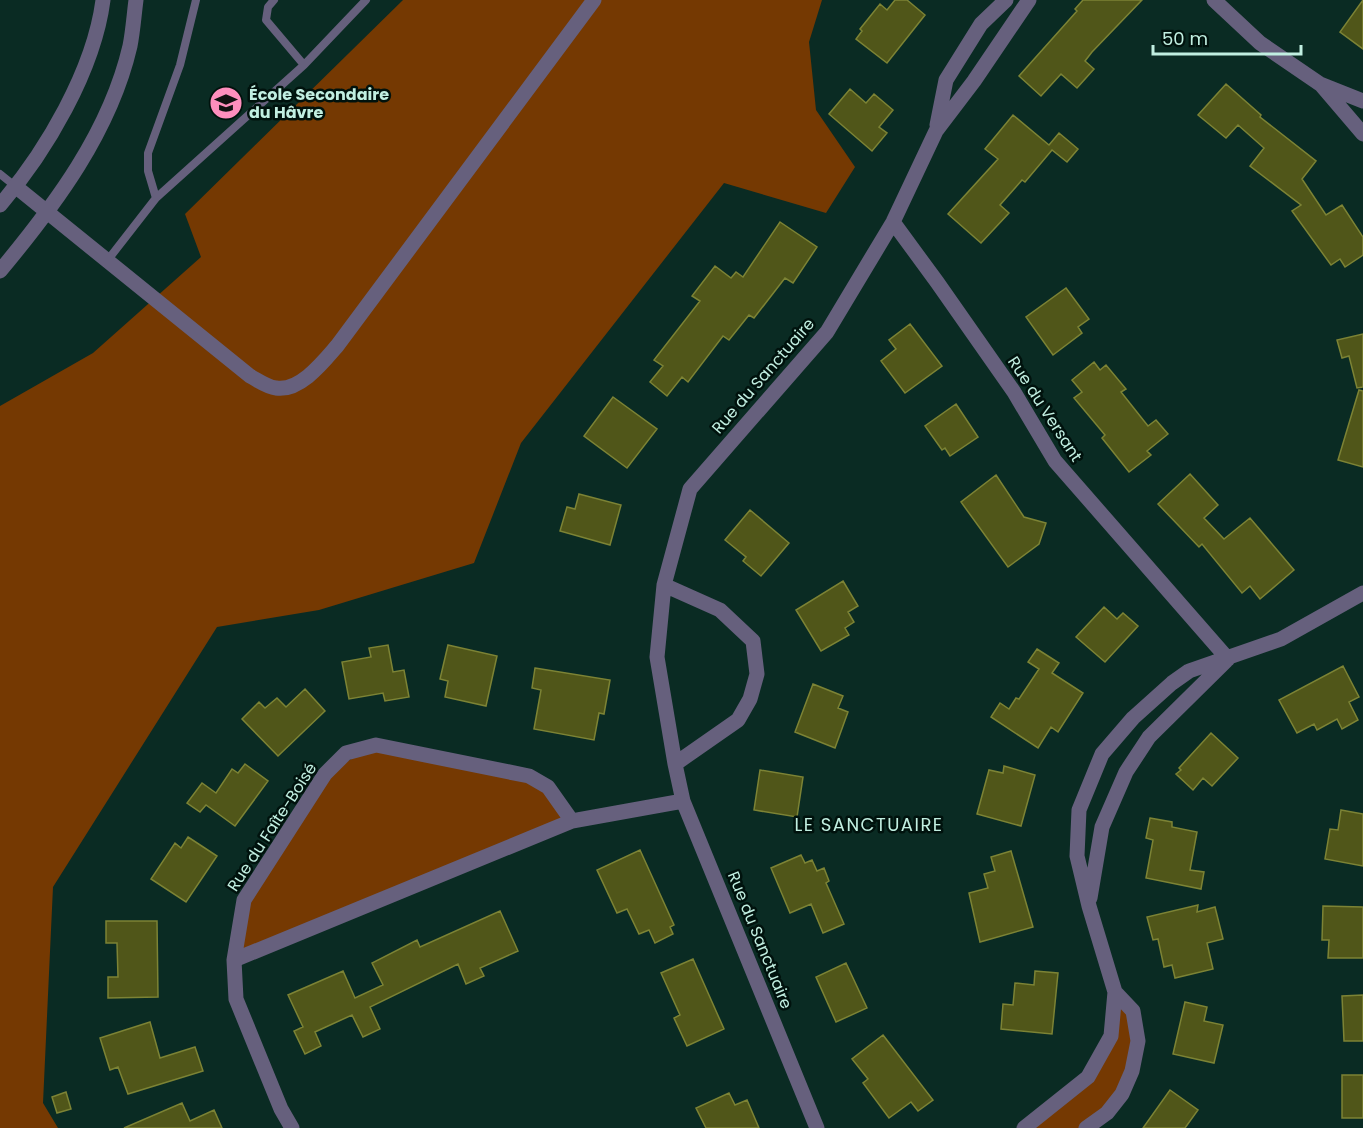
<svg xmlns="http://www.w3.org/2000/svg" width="1363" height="1128" font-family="Poppins,sans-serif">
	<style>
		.green { fill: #753902 }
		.building { fill: #505619; stroke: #7c8335; stroke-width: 1.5 }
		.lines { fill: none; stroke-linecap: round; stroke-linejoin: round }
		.service { stroke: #66607d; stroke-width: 8 }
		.minor { stroke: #66607d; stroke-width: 15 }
		.labels { text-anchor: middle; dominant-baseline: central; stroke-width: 5; stroke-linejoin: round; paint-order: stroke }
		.poi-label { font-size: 16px; font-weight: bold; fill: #c1efe1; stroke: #00120d; text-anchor: start }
		.street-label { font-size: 16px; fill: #c1efe1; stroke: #00120d }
		.neighbourhood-label { font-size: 18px; letter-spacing: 1.5px; fill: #c1efe1; stroke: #00120d }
	</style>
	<rect width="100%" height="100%" fill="#0a2b23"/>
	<!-- green -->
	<path class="green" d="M403,0H822L809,42L816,110L855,167L826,213L724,183L521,443L474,563L319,610L217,627L53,887L43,1103L58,1128H0V406L93,353L201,257L185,214Z
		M376,745L529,776L572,821L234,960L244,900L325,774Z
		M1115,992L1133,1011L1132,1071L1086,1128H1024L1088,1077L1111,1036Z"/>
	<!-- building -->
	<path class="building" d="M895,0H907L925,15L887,63L856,39L862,31L860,29L880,4L887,10Z
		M1083,0H1142L1092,52L1085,61L1094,69L1077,88L1061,74L1041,96L1019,76L1077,11L1075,9Z
		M1363,0V49L1340,32Z
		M1226,84L1261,115L1260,117L1316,161L1302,179L1326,215L1342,205L1363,237V255L1345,267L1340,259L1331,265L1292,211L1301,205L1250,166L1264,148L1238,125L1226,138L1198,115Z
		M850,89L866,103L874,94L893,110L879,127L887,133L872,151L829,114Z
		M1013,115L1049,145L1059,133L1078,149L1067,162L1052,150L1025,182L1022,180L1000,205L1009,213L981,243L948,214L998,159L985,149Z
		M780,222L817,247L793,283L785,278L754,318L749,315L729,340L723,336L688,382L682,377L667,396L650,382L663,366L654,360L700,301L692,296L715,266L731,278L736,272L743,277Z
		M1066,288L1089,319L1078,327L1082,333L1053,355L1026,317Z
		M910,324L942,366L905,393L881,361L896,349L889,340Z
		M1363,334V387L1357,388L1349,356L1342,358L1337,340Z
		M1094,362L1100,370L1106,365L1126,389L1121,392L1148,426L1156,420L1168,434L1147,451L1151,455L1129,472L1102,438L1105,435L1074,398L1082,392L1072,380Z
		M1359,390L1363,391V467L1338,460Z
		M613,397L657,429L627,468L584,436Z
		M956,404L978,437L950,456L945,448L942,450L925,426Z
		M1190,474L1218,505L1204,518L1224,539L1250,518L1294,570L1260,599L1250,586L1242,593L1202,544L1199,547L1158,504Z
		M996,475L1024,517L1046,523L1039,544L1008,567L961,502Z
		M579,494L621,505L610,545L560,531L567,507L575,509Z
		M750,510L789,543L761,576L743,561L746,557L725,540Z
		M843,581L858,606L848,612L854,622L845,628L849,635L821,651L796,610Z
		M1104,607L1117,619L1123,613L1138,626L1105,662L1076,637Z
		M388,645L393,672L404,670L409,697L385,701L383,693L349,699L342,662L371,657L369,648Z
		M448,645L497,656L486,706L445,697L448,681L440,679Z
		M1037,649L1059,663L1052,673L1083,693L1058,732L1051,727L1038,748L991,717L1000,703L1009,709L1016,698L1019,699L1039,669L1028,662Z
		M1343,666L1359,697L1349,702L1358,720L1342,729L1337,719L1317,730L1314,724L1297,733L1279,700Z
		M535,668L610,680L604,714L599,713L594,740L534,729L541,690L532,688Z
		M813,684L843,696L838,708L848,712L835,748L795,732Z
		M305,689L325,711L278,756L242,719L259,702L265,708L277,698L286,707Z
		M1211,733L1238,758L1212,786L1203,778L1193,790L1176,774L1181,770L1179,768Z
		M245,764L268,781L235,826L206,805L200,812L187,803L202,783L216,793L232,769L238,773Z
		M1004,766L1035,775L1021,826L977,814L989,770L1003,773Z
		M760,770L803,777L797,817L754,810Z
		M1341,810L1363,814V866L1325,859L1330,829L1338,830Z
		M1150,818L1172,822V827L1197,832L1190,870L1204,872L1201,889L1146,878L1153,840L1146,838Z
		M188,837L217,856L186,902L151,879L175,843L181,848Z
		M640,850L674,925L670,927L673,934L655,943L649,930L639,934L627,909L617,913L597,870Z
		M1011,851L1033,927L980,942L969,893L988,888L984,874L995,871L991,857Z
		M801,855L805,863L812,860L817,871L824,868L829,881L826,883L844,924L823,933L811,904L790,913L771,868Z
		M1198,905L1197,912L1215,907L1223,939L1207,943L1213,969L1175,978L1172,965L1164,967L1158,939L1153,940L1147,917Z
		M1323,906L1363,907V958H1328L1329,940H1322Z
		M500,911L518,951L480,968L484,976L466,984L458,964L370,1007L380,1029L363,1037L352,1015L315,1032L321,1046L305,1054L294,1031L303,1027L288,995L343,971L355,998L383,985L372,963L417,940L420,947Z
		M106,921H157L158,997L108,998V977H118L117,943H106Z
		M693,959L724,1029L687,1046L674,1018L680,1015L661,973Z
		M846,963L867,1008L836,1022L816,977Z
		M1035,971L1058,973L1052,1034L1001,1029L1003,1004L1013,1005L1015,983L1034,985Z
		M1363,995V1041H1344L1342,996Z
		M1185,1002L1207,1007L1204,1021L1223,1025L1214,1063L1173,1054Z
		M150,1022L160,1058L195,1047L203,1071L128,1094L118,1067L110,1070L100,1038Z
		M883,1035L933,1100L918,1111L911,1102L889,1118L863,1083L868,1079L852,1059Z
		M1342,1075H1363V1118H1342Z
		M1170,1090L1198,1110L1185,1128H1143Z
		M66,1092L71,1109L57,1113L52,1097Z
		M729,1093L735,1105L747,1100L759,1128H706L696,1108Z
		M182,1103L190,1121L214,1110L222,1128H124Z"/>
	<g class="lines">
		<!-- service -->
		<path class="service" d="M196,0L180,65L148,153V171L156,198L304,65L366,0
			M274,0L268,7L266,20L304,65
			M0,174L15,186
			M107,261L156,198"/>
		<!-- minor -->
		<path class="minor" d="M1214,0L1260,43L1320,84L1363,101
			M1322,86L1363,134
			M937,125L946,80L981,24L1006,0
			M15,186L250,376C259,381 267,387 276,388C300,392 324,361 337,346L594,0
			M0,205C46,152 94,70 103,0
			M893,222L937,282L1014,392L1055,461L1228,659
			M0,271C55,205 110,132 130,46C133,31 134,15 136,0
			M664,585L720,610L753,641L757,674L750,699L738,720L675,764
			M1090,898L1102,827L1126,772L1149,737L1226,661
			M234,960L244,900L325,774L346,753L376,745L529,776L548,787L572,821
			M292,1128L281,1109L236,999L234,960L572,821L683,801
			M817,1128L683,801L675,764L657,657L664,585L690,489L827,332L893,222L936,131L974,81L1029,0
			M1024,1128L1088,1077L1111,1036L1115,992L1089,906L1077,856L1079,810L1102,754L1133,718L1172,683L1189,671L1281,639L1363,593
			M1086,1128L1107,1113L1122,1094L1132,1071L1138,1041L1133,1011L1115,992"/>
	</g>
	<!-- icons -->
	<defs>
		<symbol id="school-disc" viewBox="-11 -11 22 22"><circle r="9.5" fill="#fe8ebd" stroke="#00120d"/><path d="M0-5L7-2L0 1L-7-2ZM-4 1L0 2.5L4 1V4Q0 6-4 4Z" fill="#111"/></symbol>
	</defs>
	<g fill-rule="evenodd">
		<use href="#school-disc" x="207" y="84" width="38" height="38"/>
	</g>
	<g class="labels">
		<!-- poi labels -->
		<g class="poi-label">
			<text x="249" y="94">École Secondaire<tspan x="249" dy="18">du Hâvre</tspan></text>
		</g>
		<!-- street labels -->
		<g class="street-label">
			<text transform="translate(763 376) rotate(-49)">Rue du Sanctuaire</text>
			<text transform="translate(1045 409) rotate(57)">Rue du Versant</text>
			<text transform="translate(272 827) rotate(-57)">Rue du Faîte-Boisé</text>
			<text transform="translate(760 940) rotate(68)">Rue du Sanctuaire</text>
		</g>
		<!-- neighbourhood labels -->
		<g class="neighbourhood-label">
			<text x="869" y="824">LE SANCTUAIRE</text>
		</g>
	</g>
	<!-- scale -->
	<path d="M1153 45v9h148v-9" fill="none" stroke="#c1efe1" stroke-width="3"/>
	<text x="1162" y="45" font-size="18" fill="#c1efe1" stroke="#00120d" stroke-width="4.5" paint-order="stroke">50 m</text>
</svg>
